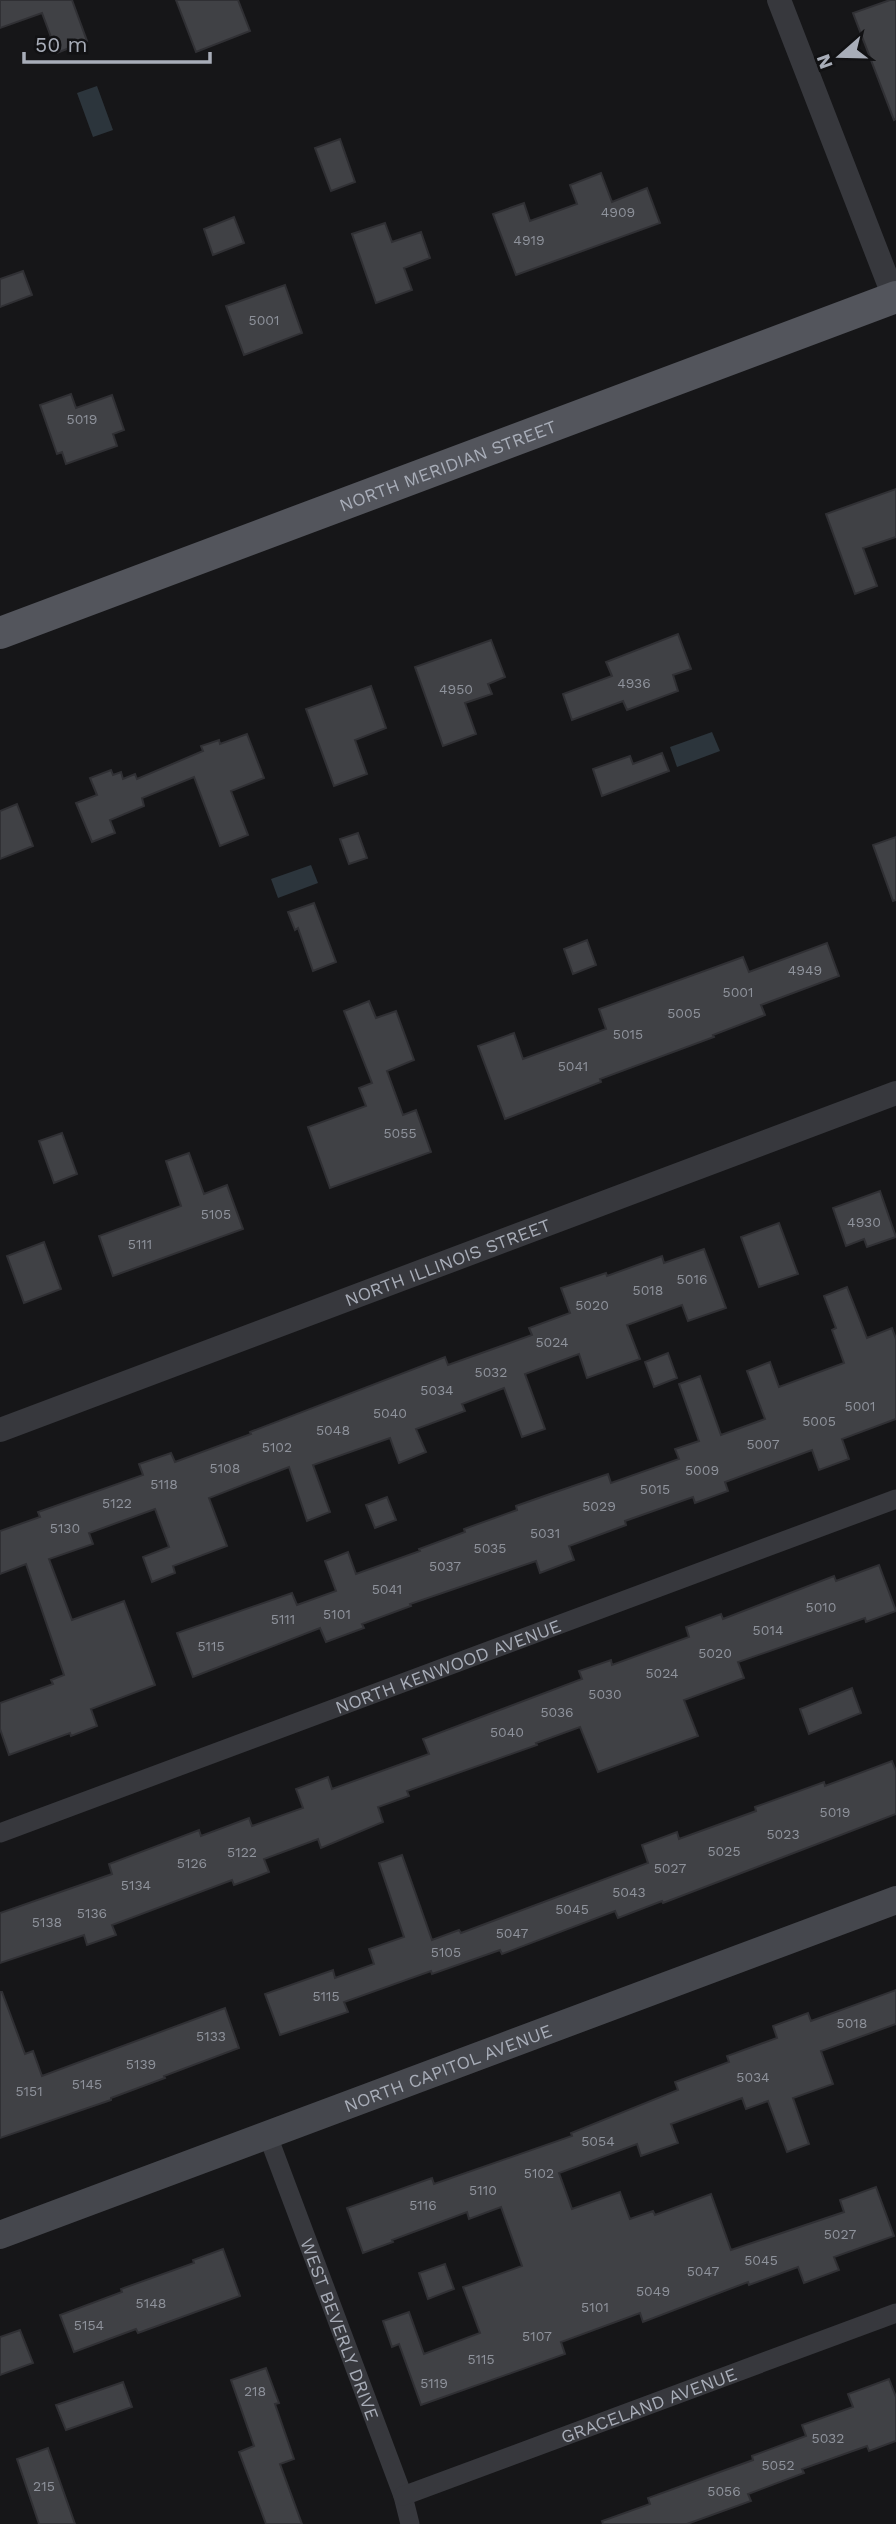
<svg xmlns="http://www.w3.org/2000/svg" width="896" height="2524" font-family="'Work Sans',sans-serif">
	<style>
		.water { fill: #2c353c }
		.building { fill: #404145; stroke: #303034; stroke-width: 2 }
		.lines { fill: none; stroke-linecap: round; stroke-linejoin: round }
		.minor { stroke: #37383d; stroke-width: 19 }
		.tertiary { stroke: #37383d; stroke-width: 24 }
		.secondary { stroke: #45474d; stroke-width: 28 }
		.primary { stroke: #53555c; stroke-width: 32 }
		.labels { text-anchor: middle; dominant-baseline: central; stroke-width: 5; stroke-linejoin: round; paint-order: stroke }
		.number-label { font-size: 14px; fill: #8e929b }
		.street-label { font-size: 18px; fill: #a8adb8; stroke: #111113 }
	</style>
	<rect width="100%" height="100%" fill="#161618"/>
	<!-- water -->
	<path class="water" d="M97,86L113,130L93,137L77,93Z
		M712,732L720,751L677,767L670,747Z
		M311,865L318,883L278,898L271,879Z"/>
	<!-- building -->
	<path class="building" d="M0,0H72L87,41L57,53L42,13L0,28Z
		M176,0H238L250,31L196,52Z
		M890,0H896V119L894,120L853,13Z
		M340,139L355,182L331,191L315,148Z
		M601,173L612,202L647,188L660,223L516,275L493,214L524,203L530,221L577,204L570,185Z
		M234,217L244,243L213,255L204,229Z
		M385,223L392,242L421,232L430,258L404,268L412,290L376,303L352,234Z
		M23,271L32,295L0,307V279Z
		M285,285L302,333L244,355L226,306Z
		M71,394L76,408L112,395L124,430L113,434L117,446L66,464L62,452L57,454L40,405Z
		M896,489V537L863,548L877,586L855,594L826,514Z
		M678,634L691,669L673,675L678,691L627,710L623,701L572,720L563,694L612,676L606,662Z
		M491,640L505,677L488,684L492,694L465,703L476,734L443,746L415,667Z
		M371,686L386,728L355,740L367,774L334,786L306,709Z
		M247,734L264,778L231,791L248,835L220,846L194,777L142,798L144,806L110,820L115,833L92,842L76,803L97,795L90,778L111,770L113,775L121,772L123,779L135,774L137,779L203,751L201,746L219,740L220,744Z
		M662,753L669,771L602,796L593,769L630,756L633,764Z
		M17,804L33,846L0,859V811Z
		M358,833L367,858L349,864L340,839Z
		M896,837V900L893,901L873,845Z
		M314,903L336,962L313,971L298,928L295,930L288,912Z
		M587,940L596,965L573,974L564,949Z
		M827,943L839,976L761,1005L765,1015L713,1035L714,1037L600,1079L601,1082L505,1119L478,1046L514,1033L523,1059L606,1029L599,1009L743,957L749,972Z
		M369,1001L376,1018L396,1011L414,1060L387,1071L403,1115L416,1110L431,1152L330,1188L308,1127L366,1106L359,1088L372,1083L344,1011Z
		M62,1133L77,1174L54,1183L39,1141Z
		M189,1153L204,1194L227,1185L243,1229L113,1276L99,1236L181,1206L166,1161Z
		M880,1191L896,1237L867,1247L864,1239L846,1246L833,1208Z
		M779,1223L798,1274L759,1287L741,1237Z
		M44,1242L61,1289L24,1303L7,1256Z
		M704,1249L726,1308L688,1321L682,1305L627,1325L640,1359L587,1378L579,1354L525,1374L545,1429L522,1437L504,1388L462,1404L465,1411L416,1429L426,1452L399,1463L390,1438L313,1465L330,1512L307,1521L289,1467L209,1498L227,1546L173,1566L175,1573L152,1582L143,1557L169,1547L155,1509L89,1533L93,1544L49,1559L72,1620L124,1601L155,1685L91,1709L97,1726L71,1736L70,1733L9,1755L0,1729V1703L53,1684L51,1680L64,1675L26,1564L0,1574V1531L40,1517L38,1512L143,1475L139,1464L171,1453L175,1462L251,1434L250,1432L445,1357L448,1365L532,1335L529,1328L570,1313L561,1288L606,1273L607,1276L662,1256L664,1263Z
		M847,1287L867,1338L892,1328L896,1339V1419L842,1439L849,1459L819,1470L812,1450L725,1482L728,1491L695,1503L693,1497L625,1521L626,1525L569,1546L574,1560L540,1573L536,1561L410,1604L411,1606L362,1624L364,1628L326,1642L320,1628L193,1677L177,1633L292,1593L297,1605L336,1591L325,1561L348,1552L356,1574L420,1551L419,1549L465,1532L464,1529L517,1510L516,1506L550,1494L608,1474L611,1483L679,1459L675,1449L699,1441L679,1384L700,1376L721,1435L765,1419L747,1371L770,1362L779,1387L844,1363L832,1330L836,1328L824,1296Z
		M668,1353L677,1378L654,1387L645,1362Z
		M387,1497L396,1520L375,1528L366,1505Z
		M879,1565L896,1611L866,1622L865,1618L738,1662L744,1678L684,1700L698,1736L598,1772L580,1727L536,1743L537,1745L407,1791L409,1796L378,1807L383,1822L321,1848L318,1839L264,1859L269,1872L234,1885L232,1880L112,1925L116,1935L87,1945L84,1935L0,1963V1913L112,1874L109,1864L199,1830L201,1836L249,1818L252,1826L303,1808L296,1789L328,1777L332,1789L429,1754L423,1739L582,1679L579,1671L611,1660L612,1665L689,1637L686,1627L721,1614L723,1619L834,1576L836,1581Z
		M852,1688L861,1713L809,1734L800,1709Z
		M892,1761L896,1771V1814L663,1903L662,1901L618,1918L615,1911L502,1954L500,1950L432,1974L431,1971L344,2002L348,2012L280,2035L265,1994L333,1970L335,1978L374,1964L369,1949L404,1937L379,1863L402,1855L432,1940L459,1930L461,1933L648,1863L642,1845L677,1832L679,1839L756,1811L755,1807L824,1782L825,1786Z
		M896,1990V2024L821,2051L833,2084L793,2098L809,2144L787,2152L768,2101L746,2109L742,2098L671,2124L678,2143L641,2156L637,2144L559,2173L572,2209L620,2192L630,2219L653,2211L655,2215L711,2194L731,2250L844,2212L840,2200L876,2187L894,2236L834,2257L839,2270L804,2283L798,2267L749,2285L748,2282L643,2322L640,2313L561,2342L565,2354L421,2405L399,2344L392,2347L383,2321L409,2312L424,2354L480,2333L463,2287L522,2266L501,2207L469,2219L467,2212L392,2240L393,2242L363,2253L347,2208L432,2178L434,2184L572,2136L571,2133L678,2090L675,2082L729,2062L727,2056L777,2038L773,2026L808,2013L811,2021Z
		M0,1992H2L25,2054L33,2051L42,2076L225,2008L239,2048L164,2076L165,2078L111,2098V2100L0,2138Z
		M223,2249L240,2296L138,2333L136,2329L74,2352L60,2315L122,2292L121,2289L194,2263L193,2260Z
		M445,2264L454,2289L428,2299L419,2273Z
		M20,2330L33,2363L0,2375V2337Z
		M266,2368L279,2403L275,2404L294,2459L280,2464L302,2524H266L239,2452L254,2446L231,2380Z
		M889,2379L896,2397V2441L869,2451L867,2446L802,2469L804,2473L748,2494L751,2501L687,2524H603L602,2521L650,2504L648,2498L753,2460L752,2456L806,2436L802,2425L853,2407L848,2394Z
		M123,2382L132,2407L66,2430L56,2405Z
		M48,2448L75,2524H39L17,2459Z"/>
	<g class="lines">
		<!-- minor -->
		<g class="minor">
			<path id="s1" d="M0,1833L896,1499"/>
			<path id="s2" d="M268,2136L403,2496L410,2524"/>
			<path id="s3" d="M403,2496L896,2313"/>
		</g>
		<!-- tertiary -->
		<g class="tertiary">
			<path d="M779,0L896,302"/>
			<path id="s4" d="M0,1430L896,1093"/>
		</g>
		<!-- secondary -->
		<path class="secondary" id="s5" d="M0,2235L896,1900"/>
		<!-- primary -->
		<path class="primary" id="s6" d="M0,633L896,297"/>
	</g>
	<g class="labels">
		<!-- number labels -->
		<g class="number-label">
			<text x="618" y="212">4909</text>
			<text x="529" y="240">4919</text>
			<text x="264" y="320">5001</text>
			<text x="82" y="419">5019</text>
			<text x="634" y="683">4936</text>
			<text x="456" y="689">4950</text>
			<text x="805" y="970">4949</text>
			<text x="738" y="992">5001</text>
			<text x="684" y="1013">5005</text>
			<text x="628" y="1034">5015</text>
			<text x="573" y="1066">5041</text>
			<text x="400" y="1133">5055</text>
			<text x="216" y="1214">5105</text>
			<text x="864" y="1222">4930</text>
			<text x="140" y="1244">5111</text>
			<text x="692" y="1279">5016</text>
			<text x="648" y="1290">5018</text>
			<text x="592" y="1305">5020</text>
			<text x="552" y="1342">5024</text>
			<text x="491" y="1372">5032</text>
			<text x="437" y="1390">5034</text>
			<text x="860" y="1406">5001</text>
			<text x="390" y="1413">5040</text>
			<text x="819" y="1421">5005</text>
			<text x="333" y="1430">5048</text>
			<text x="763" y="1444">5007</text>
			<text x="277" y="1447">5102</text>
			<text x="225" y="1468">5108</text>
			<text x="702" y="1470">5009</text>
			<text x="164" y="1484">5118</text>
			<text x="655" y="1489">5015</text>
			<text x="117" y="1503">5122</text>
			<text x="599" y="1506">5029</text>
			<text x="65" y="1528">5130</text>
			<text x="545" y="1533">5031</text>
			<text x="490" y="1548">5035</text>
			<text x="445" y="1566">5037</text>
			<text x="387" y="1589">5041</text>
			<text x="821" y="1607">5010</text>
			<text x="337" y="1614">5101</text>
			<text x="283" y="1619">5111</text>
			<text x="768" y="1630">5014</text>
			<text x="211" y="1646">5115</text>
			<text x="715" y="1653">5020</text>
			<text x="662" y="1673">5024</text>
			<text x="605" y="1694">5030</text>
			<text x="557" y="1712">5036</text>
			<text x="507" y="1732">5040</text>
			<text x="835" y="1812">5019</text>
			<text x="783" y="1834">5023</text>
			<text x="724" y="1851">5025</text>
			<text x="242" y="1852">5122</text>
			<text x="192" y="1863">5126</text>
			<text x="670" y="1868">5027</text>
			<text x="136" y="1885">5134</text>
			<text x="629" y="1892">5043</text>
			<text x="572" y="1909">5045</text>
			<text x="92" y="1913">5136</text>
			<text x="47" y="1922">5138</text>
			<text x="512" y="1933">5047</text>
			<text x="446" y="1952">5105</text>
			<text x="326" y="1996">5115</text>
			<text x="852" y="2023">5018</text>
			<text x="211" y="2036">5133</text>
			<text x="141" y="2064">5139</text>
			<text x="753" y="2077">5034</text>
			<text x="87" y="2084">5145</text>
			<text x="29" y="2091">5151</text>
			<text x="598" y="2141">5054</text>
			<text x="539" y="2173">5102</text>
			<text x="483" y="2190">5110</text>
			<text x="423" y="2205">5116</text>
			<text x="840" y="2234">5027</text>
			<text x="761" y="2260">5045</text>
			<text x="703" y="2271">5047</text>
			<text x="653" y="2291">5049</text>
			<text x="151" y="2303">5148</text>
			<text x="595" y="2307">5101</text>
			<text x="89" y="2325">5154</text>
			<text x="537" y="2336">5107</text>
			<text x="481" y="2359">5115</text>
			<text x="434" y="2383">5119</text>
			<text x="255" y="2391">218</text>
			<text x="828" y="2438">5032</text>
			<text x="778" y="2465">5052</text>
			<text x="44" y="2486">215</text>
			<text x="724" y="2491">5056</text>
		</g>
		<!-- street labels -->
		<g class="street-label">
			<text stroke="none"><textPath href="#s6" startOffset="478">NORTH MERIDIAN STREET</textPath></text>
			<text stroke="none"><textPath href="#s4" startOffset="478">NORTH ILLINOIS STREET</textPath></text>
			<text stroke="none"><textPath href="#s1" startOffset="478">NORTH KENWOOD AVENUE</textPath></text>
			<text stroke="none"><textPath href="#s5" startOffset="478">NORTH CAPITOL AVENUE</textPath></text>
			<text stroke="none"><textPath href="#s2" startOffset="206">WEST BEVERLY DRIVE</textPath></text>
			<text stroke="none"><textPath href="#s3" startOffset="262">GRACELAND AVENUE</textPath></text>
		</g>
	</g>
	<!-- north arrow -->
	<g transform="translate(840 56) rotate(250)" stroke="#111113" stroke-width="5" paint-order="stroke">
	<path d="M0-5L12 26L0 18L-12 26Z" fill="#a8adb8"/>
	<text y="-10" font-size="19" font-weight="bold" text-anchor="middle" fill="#a8adb8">N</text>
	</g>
	<!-- scale -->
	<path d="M24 52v10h186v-10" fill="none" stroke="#a8adb8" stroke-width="3.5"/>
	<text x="35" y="52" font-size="21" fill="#a8adb8" stroke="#111113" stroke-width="5" paint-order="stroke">50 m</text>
</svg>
